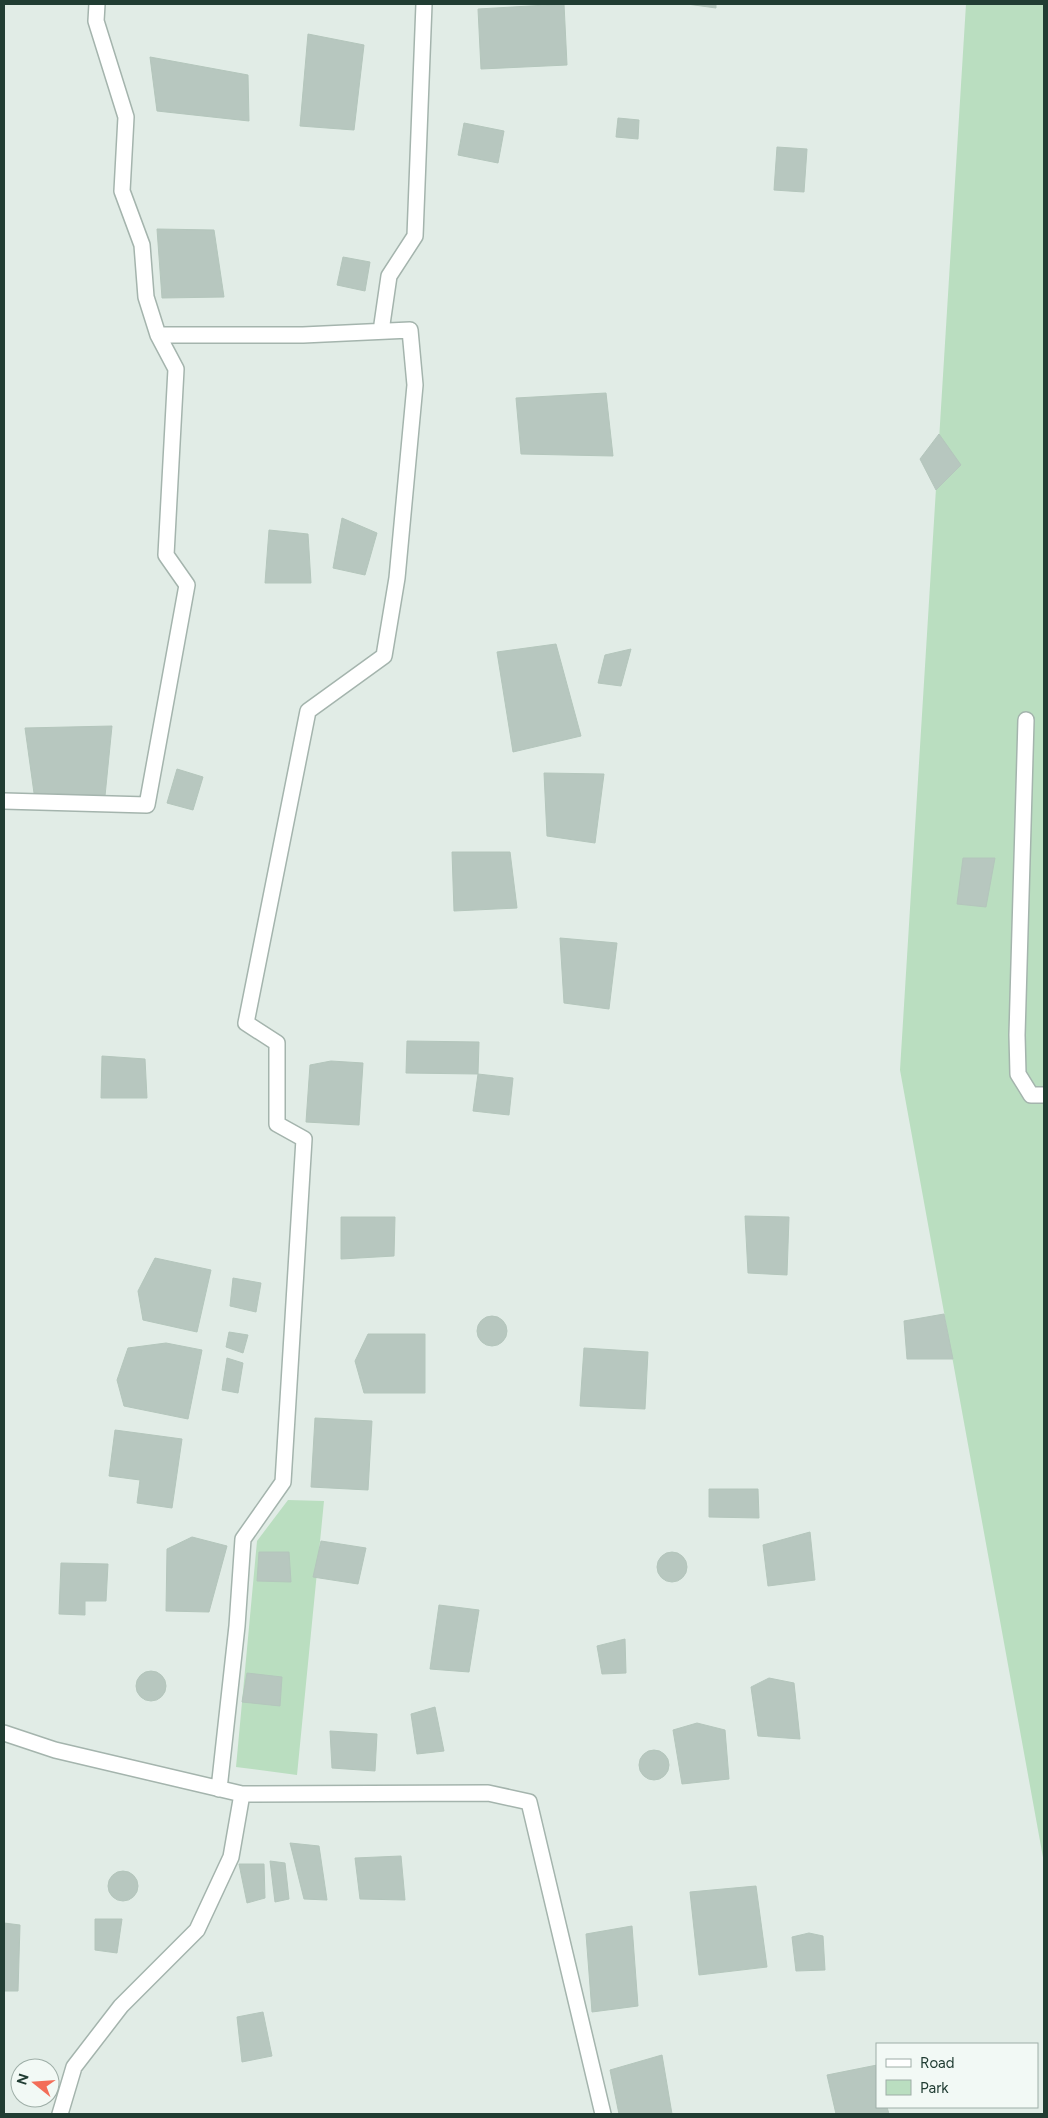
<svg xmlns="http://www.w3.org/2000/svg" width="1048" height="2118" font-family="Figtree,sans-serif">
	<style>
		.green { fill: #badec0 }
		.building { fill: #b7c7bf; stroke: #b4c6bc }
		.lines { fill: none; stroke-linecap: round; stroke-linejoin: round }
		.street-casing { stroke: #a4b4ad; stroke-width: 18 }
		.street { stroke: #fff; stroke-width: 15 }
	</style>
	<rect width="100%" height="100%" fill="#e1ece6"/>
	<!-- green -->
	<path class="green" d="M966,4H1044V1863L900,1070Z
		M288,1500L324,1501L297,1775L236,1767L257,1541Z"/>
	<!-- building -->
	<path class="building" d="M564,4L567,65L481,69L478,9Z
		M687,4H716V8Z
		M308,34L364,45L354,130L300,126Z
		M150,57L248,75L249,121L157,111Z
		M618,118L639,120L638,139L616,137Z
		M464,123L504,131L498,163L458,155Z
		M777,147L807,149L804,192L774,190Z
		M157,229L214,230L224,297L162,298Z
		M343,257L370,262L365,291L337,285Z
		M606,393L613,456L521,454L516,398Z
		M939,434L961,465L936,490L920,459Z
		M342,518L377,533L365,575L333,568Z
		M269,530L308,534L311,583H265Z
		M556,644L581,736L513,752L497,652Z
		M631,649L621,686L598,683L605,655Z
		M112,726L105,796L34,793L25,728Z
		M177,769L203,777L193,810L167,803Z
		M544,773L604,774L595,843L547,836Z
		M452,852H510L517,908L454,911Z
		M963,858H995L986,907L957,904Z
		M560,938L617,943L609,1009L564,1003Z
		M407,1041L479,1042L478,1074L406,1073Z
		M102,1056L145,1059L147,1098H101Z
		M331,1061L363,1063L359,1125L306,1122L310,1065Z
		M478,1074L513,1078L509,1115L473,1111Z
		M745,1216L789,1217L787,1275L748,1273Z
		M341,1217H395L394,1256L341,1259Z
		M155,1258L211,1270L197,1332L143,1320L138,1291Z
		M233,1278L261,1283L256,1312L230,1306Z
		M944,1314L953,1359H907L904,1321Z
		M477 1331a15 15 0 1 1 30 0a15 15 0 1 1-30 0Z
		M229,1332L248,1335L243,1353L226,1347Z
		M368,1334H425V1393H364L355,1361Z
		M166,1343L202,1350L188,1419L124,1406L117,1380L128,1348Z
		M584,1348L648,1352L645,1409L580,1406Z
		M227,1358L243,1363L238,1393L222,1390Z
		M315,1418L372,1421L368,1490L311,1487Z
		M115,1430L182,1439L172,1508L137,1503L140,1480L109,1476Z
		M709,1489H758L759,1518L709,1517Z
		M810,1532L815,1580L768,1586L763,1545Z
		M192,1537L227,1546L209,1612L166,1611L167,1549Z
		M321,1541L366,1548L358,1584L313,1577Z
		M259,1552H289L291,1582L257,1581Z
		M657 1567a15 15 0 1 1 30 0a15 15 0 1 1-30 0Z
		M61,1563L108,1564L106,1601H85V1615L59,1614Z
		M439,1605L479,1610L469,1672L430,1669Z
		M625,1639L626,1673L602,1674L597,1646Z
		M136 1686a15 15 0 1 1 30 0a15 15 0 1 1-30 0Z
		M247,1673L282,1677L280,1706L242,1702Z
		M769,1678L794,1683L800,1739L758,1736L751,1687Z
		M435,1707L444,1751L417,1754L411,1714Z
		M697,1723L725,1730L729,1779L682,1784L673,1730Z
		M330,1731L377,1734L375,1771L332,1768Z
		M639 1765a15 15 0 1 1 30 0a15 15 0 1 1-30 0Z
		M290,1843L319,1846L327,1900L304,1899Z
		M401,1856L405,1900L360,1899L355,1858Z
		M270,1861L285,1863L289,1899L275,1902Z
		M239,1864H264L265,1898L247,1903Z
		M108 1886a15 15 0 1 1 30 0a15 15 0 1 1-30 0Z
		M756,1886L767,1967L699,1975L690,1892Z
		M95,1919H122L117,1953L95,1950Z
		M4,1923L20,1925L18,1991H4Z
		M632,1926L638,2006L592,2012L586,1934Z
		M809,1933L823,1936L825,1970L796,1971L792,1937Z
		M263,2012L272,2056L242,2062L237,2017Z
		M662,2055L672,2114H619L610,2070Z
		M877,2065V2107H887L889,2114H836L827,2075Z
		M20,2073V2092L17,2090L13,2082L17,2075Z"/>
	<g class="lines">
		<defs>
			<path id="street" d="M381,331L389,276L415,236L424,4
				M158,335H303L410,330L415,385L397,578L384,656L308,711L246,1023L277,1043V1124L304,1139L283,1482L243,1539L237,1626L219,1789
				M1026,720L1017,1035L1018,1074L1031,1095H1044
				M4,801L147,805L187,585L166,555L176,369L158,335L146,297L142,245L122,191L126,117L96,21L97,4
				M4,1733L55,1750L242,1794L488,1793L529,1802L603,2114
				M60,2114L74,2067L121,2006L197,1930L231,1857L242,1794"/>
		</defs>
		<!-- street casing -->
		<use href="#street" class="street-casing"/>
		<!-- street -->
		<use href="#street" class="street"/>
	</g>
	<!-- border -->
	<rect width="1048" height="2118" fill="none" stroke="#213d33" stroke-width="10"/>
	<!-- legend -->
	<rect x="876" y="2043" width="162" height="65" fill="#f2f9f5" stroke="#9eaea7"/>
	<rect x="886" y="2059" width="25" height="8" fill="#ffffff" stroke="#9eaea7"/>
	<text x="920" y="2068" font-size="15" fill="#213d33">Road</text>
	<rect x="886" y="2080" width="25" height="15" fill="#badec0" stroke="#9eaea7"/>
	<text x="920" y="2093" font-size="15" fill="#213d33">Park</text>
	<!-- north arrow -->
	<g transform="translate(35 2083) rotate(287)"><circle r="24" fill="#f2f9f5" stroke="#9eaea7"/>
	<path d="M0-4L9 19L0 12L-9 19Z" fill="#f36d58"/>
	<text y="-8" font-size="14" font-weight="bold" text-anchor="middle" fill="#213d33">N</text>
	</g>
</svg>
